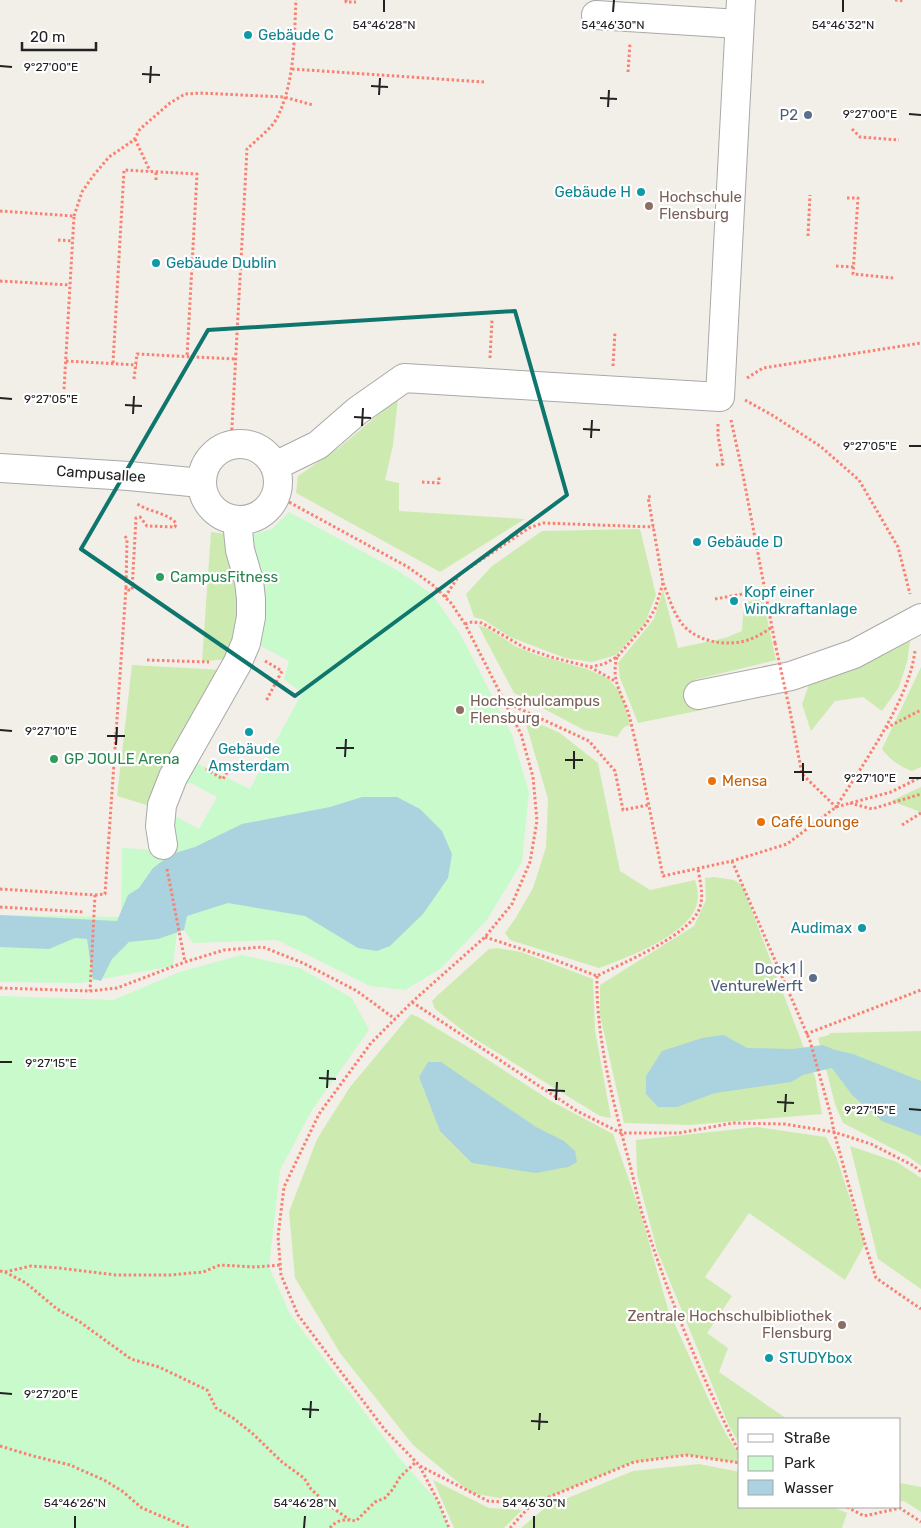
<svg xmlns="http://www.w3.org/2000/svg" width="921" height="1528" font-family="Rubik,sans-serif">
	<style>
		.grass { fill: #cdebb0 }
		.park { fill: #c8facc }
		.water { fill: #aad3df }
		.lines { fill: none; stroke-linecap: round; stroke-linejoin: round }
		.minor-casing { stroke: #a9a9a9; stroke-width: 30 }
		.path { stroke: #fa8072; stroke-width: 3; stroke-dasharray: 2.5 2.5; stroke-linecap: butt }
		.minor { stroke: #fff; stroke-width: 28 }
		.path-bridge { stroke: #fa8072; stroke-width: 3; stroke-dasharray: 2.5 2.5; stroke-linecap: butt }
		.marked { fill: none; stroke: #0f766e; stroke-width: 4; stroke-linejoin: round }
		.ticks { fill: none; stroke: #222; stroke-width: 2 }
		.culture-dot { fill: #0f9aa8; stroke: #fff; stroke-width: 2 }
		.service-dot { fill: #5c6f8a; stroke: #fff; stroke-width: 2 }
		.education-dot { fill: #8d6e63; stroke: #fff; stroke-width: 2 }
		.leisure-dot { fill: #2e9e5b; stroke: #fff; stroke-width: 2 }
		.food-dot { fill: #e8710a; stroke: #fff; stroke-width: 2 }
		.labels { text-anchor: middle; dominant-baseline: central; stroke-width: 4.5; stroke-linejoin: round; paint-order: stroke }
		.culture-label { font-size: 15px; fill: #0d838f; stroke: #fff; text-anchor: start }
		.service-label { font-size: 15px; fill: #4e5e75; stroke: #fff; text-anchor: end }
		.education-label { font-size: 15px; fill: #785e54; stroke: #fff; text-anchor: start }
		.street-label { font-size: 15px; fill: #222; stroke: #fff }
		.leisure-label { font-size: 15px; fill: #27864d; stroke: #fff; text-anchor: start }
		.food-label { font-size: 15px; fill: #c56008; stroke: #fff; text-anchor: start }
		.ticks-label { font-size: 12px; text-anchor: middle; fill: #222; stroke: #fff; stroke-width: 4.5; stroke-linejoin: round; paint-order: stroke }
	</style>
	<rect width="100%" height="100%" fill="#f2efe9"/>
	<!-- grass -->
	<path class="grass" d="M398,398L393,445L385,480L399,483V511L525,519L440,572L296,493L298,476L340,447Z
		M640,529L656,595L645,623L616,655L592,662L565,658L510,637L484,620L474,617L466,594L492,566L542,531Z
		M211,532L235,535L242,592L231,658L202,662Z
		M663,590L678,648L725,638L742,631L744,602L763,599L776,660L694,680L702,710L638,723L620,678L618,663L654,619Z
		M478,625L487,628L517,647L537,655L587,669L609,679L622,695L630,725L624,727L617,737L584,730L514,693Z
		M910,641L907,662L899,687L882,711L863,697L835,701L811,731L802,704L811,679L858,664Z
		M132,665L223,670L153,807L117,796Z
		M921,667V767L912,771C899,766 890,760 882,749Z
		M524,717L560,733L598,763L620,871L650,890L695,880C698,889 699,898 696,907C686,936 626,958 599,968L510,940L505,933L515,919L533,888L546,847L548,799Z
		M921,787V816L918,811L891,801Z
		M714,877L734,880L742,885L815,1077L822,1114L690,1125L624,1123L600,1015V985L694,926L706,900L705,878Z
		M497,948L521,952L593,979L595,1030L611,1118L600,1116L470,1036L435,1009L432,1001L438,995L489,949Z
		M411,1014L418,1017L476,1052L551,1101L613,1134L640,1211L668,1309L709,1400L726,1434L740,1456V1463L687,1455L634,1462L532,1504L471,1493L413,1445L340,1353L295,1278L289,1212L317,1139L350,1087Z
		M921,1031V1166L909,1157L843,1123L835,1104L818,1038L829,1035L830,1033Z
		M757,1127L826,1137L836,1156L865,1244L845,1280L749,1213L705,1277L732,1296L707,1333L728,1348L719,1372L787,1419H740V1445L729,1426L657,1250L637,1175L636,1140Z
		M850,1146L897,1162L921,1178V1289L878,1259Z
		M699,1464L740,1472V1507H833L847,1513L842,1528H521L546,1507L633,1471Z
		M433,1480L489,1508L522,1510L504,1528H454Z
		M900,1483L921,1487V1512L904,1501L900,1502Z"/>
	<!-- park -->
	<path class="park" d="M289,512L397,570L432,594L462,637L512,735L529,792L522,862L486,921L440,969L405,990L370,986L277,940L193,943L184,930L172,854L163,846L177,932L173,966L81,983L0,982V915L121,917L122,848L153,850L173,815L199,829L217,797L191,783L181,785L192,761L250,789L302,693L284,679L289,661L257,644L251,535L272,529Z
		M241,955L300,968L352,998L369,1030L312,1110L280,1170L269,1267L290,1314L401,1460L439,1503L449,1528H0V996L113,1000L180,972Z"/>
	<!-- water -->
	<path class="water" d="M362,797H397L420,809L442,831L452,854L448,878L423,914L390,946L377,951L358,948L305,916L228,903L187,916L184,930L158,939L129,942L112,959L101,981L93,979L87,939L75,938L49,949L0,947V915L117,921L128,895L139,888L153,868L172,854L195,847L242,824L330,807Z
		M724,1035L747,1048L793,1049L823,1045L835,1050L853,1054L921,1081V1136L882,1121L852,1095L832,1068L803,1075L791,1082L715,1093L677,1107H658L646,1094V1076L662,1051L702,1038Z
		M428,1062H441L536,1127L564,1141L575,1151L577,1162L568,1167L536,1173L472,1163L440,1131L419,1077Z"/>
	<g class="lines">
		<defs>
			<path id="minor" d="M596,15L739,24
				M202 482a38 38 0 1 1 76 0a38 38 0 1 1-76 0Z
				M275,466L318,445L357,411L404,378L720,397L741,0
				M0,468L129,476L201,483
				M698,695L791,676L854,654L921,618
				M163,845L160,826L162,805L173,777L237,664L246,643L251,617V599L249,581L240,550L237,521"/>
		</defs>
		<!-- minor casing -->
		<use href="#minor" class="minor-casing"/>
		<!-- path -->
		<path class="path" d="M346,0V2H356
			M895,0L905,1
			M292,69L484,82
			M628,72L630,43
			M852,129L860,137L899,140
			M135,139L150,171
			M156,180V172
			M847,198H858L853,274L893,278
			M675,200L704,202
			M0,211L74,216L64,390
			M74,216L82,192L93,176L109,157L134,140L140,129L170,103L185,94L200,93L284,97L313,105
			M808,236L810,195
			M58,240L73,241
			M836,266L854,267
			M0,281L70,285
			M490,358L492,320
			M66,361L137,365
			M113,363L124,170L197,174L187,357
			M613,366L615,332
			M747,378L763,368L921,343
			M134,379L137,354L236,359
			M745,400L772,415L820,446L859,480L898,547L910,594
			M731,420L743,475L775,643
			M231,445L247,149C255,141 272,128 277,118C295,82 294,39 296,0
			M716,465L723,464L718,436V422
			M422,482L439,483V475
			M276,495L408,567L434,586L451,603L465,624L521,734L533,777L537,821L530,862L512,904L485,937L412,1002L371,1043L319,1114L284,1187L278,1236L281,1275L298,1315L385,1430L419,1465L439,1503L449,1528
			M125,536L127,539L126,588L128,590H132L136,518L140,517L147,526L175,527L176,523C166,512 148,512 136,503
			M663,583C669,597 673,613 683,625C698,642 727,647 748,640C757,637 765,632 772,627
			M445,597L460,574L529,528L543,523L654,527
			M715,599L765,590
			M465,624L472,622L482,623L525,648L551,657L590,667L604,664L617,657L646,624L655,609L663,583L648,497L653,496
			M617,657C610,683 624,695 630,719C643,771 652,824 663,876L732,861L787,844L836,807L891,792L921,777
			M147,660L209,662
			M265,661L282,671L266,701
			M590,667L615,681
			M505,702L589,741L615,771L623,810L648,805
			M790,711L802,774L836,807C863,764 910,699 915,650
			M886,728L921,710
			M206,769L223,779L233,762
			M850,803L872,809L921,794
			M902,825L921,813
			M732,861L810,1041L831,1116L834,1132L865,1244L876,1278L921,1309
			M167,869L185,962
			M0,889L95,895L90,991
			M95,895L105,894L126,588
			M0,907L84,912
			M485,937L555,960L597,976C622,963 692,935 700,907C704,894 700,882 698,869
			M597,976C596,1035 611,1093 626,1150C632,1171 636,1192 642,1213C668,1296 701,1376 740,1454
			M0,988L90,991L117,988L185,962L224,950L263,947L303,963L357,991L395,1019
			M412,1002L577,1111L621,1133H679L733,1123L784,1124L834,1132L871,1144L914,1166L921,1172
			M806,1034L921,990
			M0,1271L5,1272L31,1266L59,1268L116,1275H170L203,1272L220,1265L255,1267L281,1265
			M5,1272L26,1283L57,1309L80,1322L131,1359L159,1367L207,1390L216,1408L233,1418L252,1433L282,1462L304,1478L311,1489L327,1504L350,1520
			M0,1446L33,1456L70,1465L104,1480L122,1491L142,1508L189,1528
			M420,1466L488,1501L532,1504
			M847,1507L864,1516L900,1508L921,1522
			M330,1528C337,1519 346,1519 356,1521L375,1502L385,1498L393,1489L400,1477L416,1462
			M510,1528L532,1504L634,1462L687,1455L740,1463"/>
		<!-- minor -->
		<use href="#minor" class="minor"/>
		<!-- path-bridge -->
		<path class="path-bridge" d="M775,643L790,711"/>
	</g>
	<!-- marked area -->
	<path class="marked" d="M515,311L567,495L295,696L81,549L208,330Z"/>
	<!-- ticks -->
	<path class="ticks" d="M384,12V0M613,12L614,0M843,12V0M0,66L12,67M142,74L160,75M150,83L151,66M371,86L388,87M379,95L380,78M600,98L617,99M608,107L609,90M909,114L921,115M0,398L12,399M125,405L142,406M133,414L134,396M354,417L371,418M362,426L363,408M583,429L600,430M591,438L592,420M909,446H921M0,730L12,731M107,736H125M116,745L117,727M336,748H354M345,757L346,739M565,760H583M574,769V751M794,772H812M909,778H921M803,781V763M0,1062H12M319,1078L336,1079M327,1088L328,1070M548,1090L565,1091M556,1100L557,1082M777,1102L794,1103M909,1109L921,1110M785,1112L786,1094M0,1393L12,1394M302,1409L319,1410M310,1418L311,1401M531,1421L548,1422M539,1430L540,1413M75,1528V1516M304,1528L305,1516M534,1528V1516"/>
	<!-- markers -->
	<g class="culture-dot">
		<circle cx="248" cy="35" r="5"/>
		<circle cx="641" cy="192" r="5"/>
		<circle cx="156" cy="263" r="5"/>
		<circle cx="697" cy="542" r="5"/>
		<circle cx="734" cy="601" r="5"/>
		<circle cx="249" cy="732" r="5"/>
		<circle cx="862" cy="928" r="5"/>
		<circle cx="769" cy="1358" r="5"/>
	</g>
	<g class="service-dot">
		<circle cx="808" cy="115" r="5"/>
		<circle cx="813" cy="978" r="5"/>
	</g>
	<g class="education-dot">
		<circle cx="649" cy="206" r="5"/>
		<circle cx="460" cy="710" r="5"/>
		<circle cx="842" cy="1325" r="5"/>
	</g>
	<g class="leisure-dot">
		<circle cx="160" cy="577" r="5"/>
		<circle cx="54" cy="759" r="5"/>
	</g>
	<g class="food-dot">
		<circle cx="712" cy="781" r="5"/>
		<circle cx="761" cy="822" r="5"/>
	</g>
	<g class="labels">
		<!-- culture labels -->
		<g class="culture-label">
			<text x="258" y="35">Gebäude C</text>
			<text x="631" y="192" text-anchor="end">Gebäude H</text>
			<text x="166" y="263">Gebäude Dublin</text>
			<text x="707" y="542">Gebäude D</text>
			<text x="744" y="592">Kopf einer<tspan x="744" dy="17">Windkraftanlage</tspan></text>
			<text x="249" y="749" text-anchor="middle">Gebäude<tspan x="249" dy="17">Amsterdam</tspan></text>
			<text x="852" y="928" text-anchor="end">Audimax</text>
			<text x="779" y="1358">STUDYbox</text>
		</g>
		<!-- service labels -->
		<g class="service-label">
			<text x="798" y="115">P2</text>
			<text x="803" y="969">Dock1 |<tspan x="803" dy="17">VentureWerft</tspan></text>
		</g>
		<!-- education labels -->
		<g class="education-label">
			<text x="659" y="197">Hochschule<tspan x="659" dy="17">Flensburg</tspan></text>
			<text x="470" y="701">Hochschulcampus<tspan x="470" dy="17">Flensburg</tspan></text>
			<text x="832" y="1316" text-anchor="end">Zentrale Hochschulbibliothek<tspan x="832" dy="17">Flensburg</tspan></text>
		</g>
		<!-- street labels -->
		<g class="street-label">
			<text transform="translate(101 474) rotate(4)">Campusallee</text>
		</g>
		<!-- leisure labels -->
		<g class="leisure-label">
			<text x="170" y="577">CampusFitness</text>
			<text x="64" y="759">GP JOULE Arena</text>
		</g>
		<!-- food labels -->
		<g class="food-label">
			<text x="722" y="781">Mensa</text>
			<text x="771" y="822">Café Lounge</text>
		</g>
	</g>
	<g class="ticks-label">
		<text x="384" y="29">54°46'28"N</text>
		<text x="613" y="29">54°46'30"N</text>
		<text x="843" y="29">54°46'32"N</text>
		<text x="51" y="71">9°27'00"E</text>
		<text x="870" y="118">9°27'00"E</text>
		<text x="51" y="403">9°27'05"E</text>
		<text x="870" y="450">9°27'05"E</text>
		<text x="51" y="735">9°27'10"E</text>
		<text x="870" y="782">9°27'10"E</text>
		<text x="51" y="1067">9°27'15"E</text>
		<text x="870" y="1114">9°27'15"E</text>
		<text x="51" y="1398">9°27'20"E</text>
		<text x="75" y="1507">54°46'26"N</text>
		<text x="305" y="1507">54°46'28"N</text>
		<text x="534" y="1507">54°46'30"N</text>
	</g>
	<!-- legend -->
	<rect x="738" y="1418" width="162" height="90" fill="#ffffff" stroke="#a7a7a7"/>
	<rect x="748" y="1434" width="25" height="8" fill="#ffffff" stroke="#a7a7a7"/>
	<text x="784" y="1443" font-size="15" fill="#222222">Straße</text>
	<rect x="748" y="1456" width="25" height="15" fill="#c8facc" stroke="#a7a7a7"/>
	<text x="784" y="1468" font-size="15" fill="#222222">Park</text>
	<rect x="748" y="1480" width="25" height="15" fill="#aad3df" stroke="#a7a7a7"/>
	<text x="784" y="1493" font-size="15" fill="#222222">Wasser</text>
	<!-- scale -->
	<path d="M22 42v8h74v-8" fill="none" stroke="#222222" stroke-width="2.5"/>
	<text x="30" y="42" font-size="15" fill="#222222" stroke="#ffffff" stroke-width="4" paint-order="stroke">20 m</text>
</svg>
